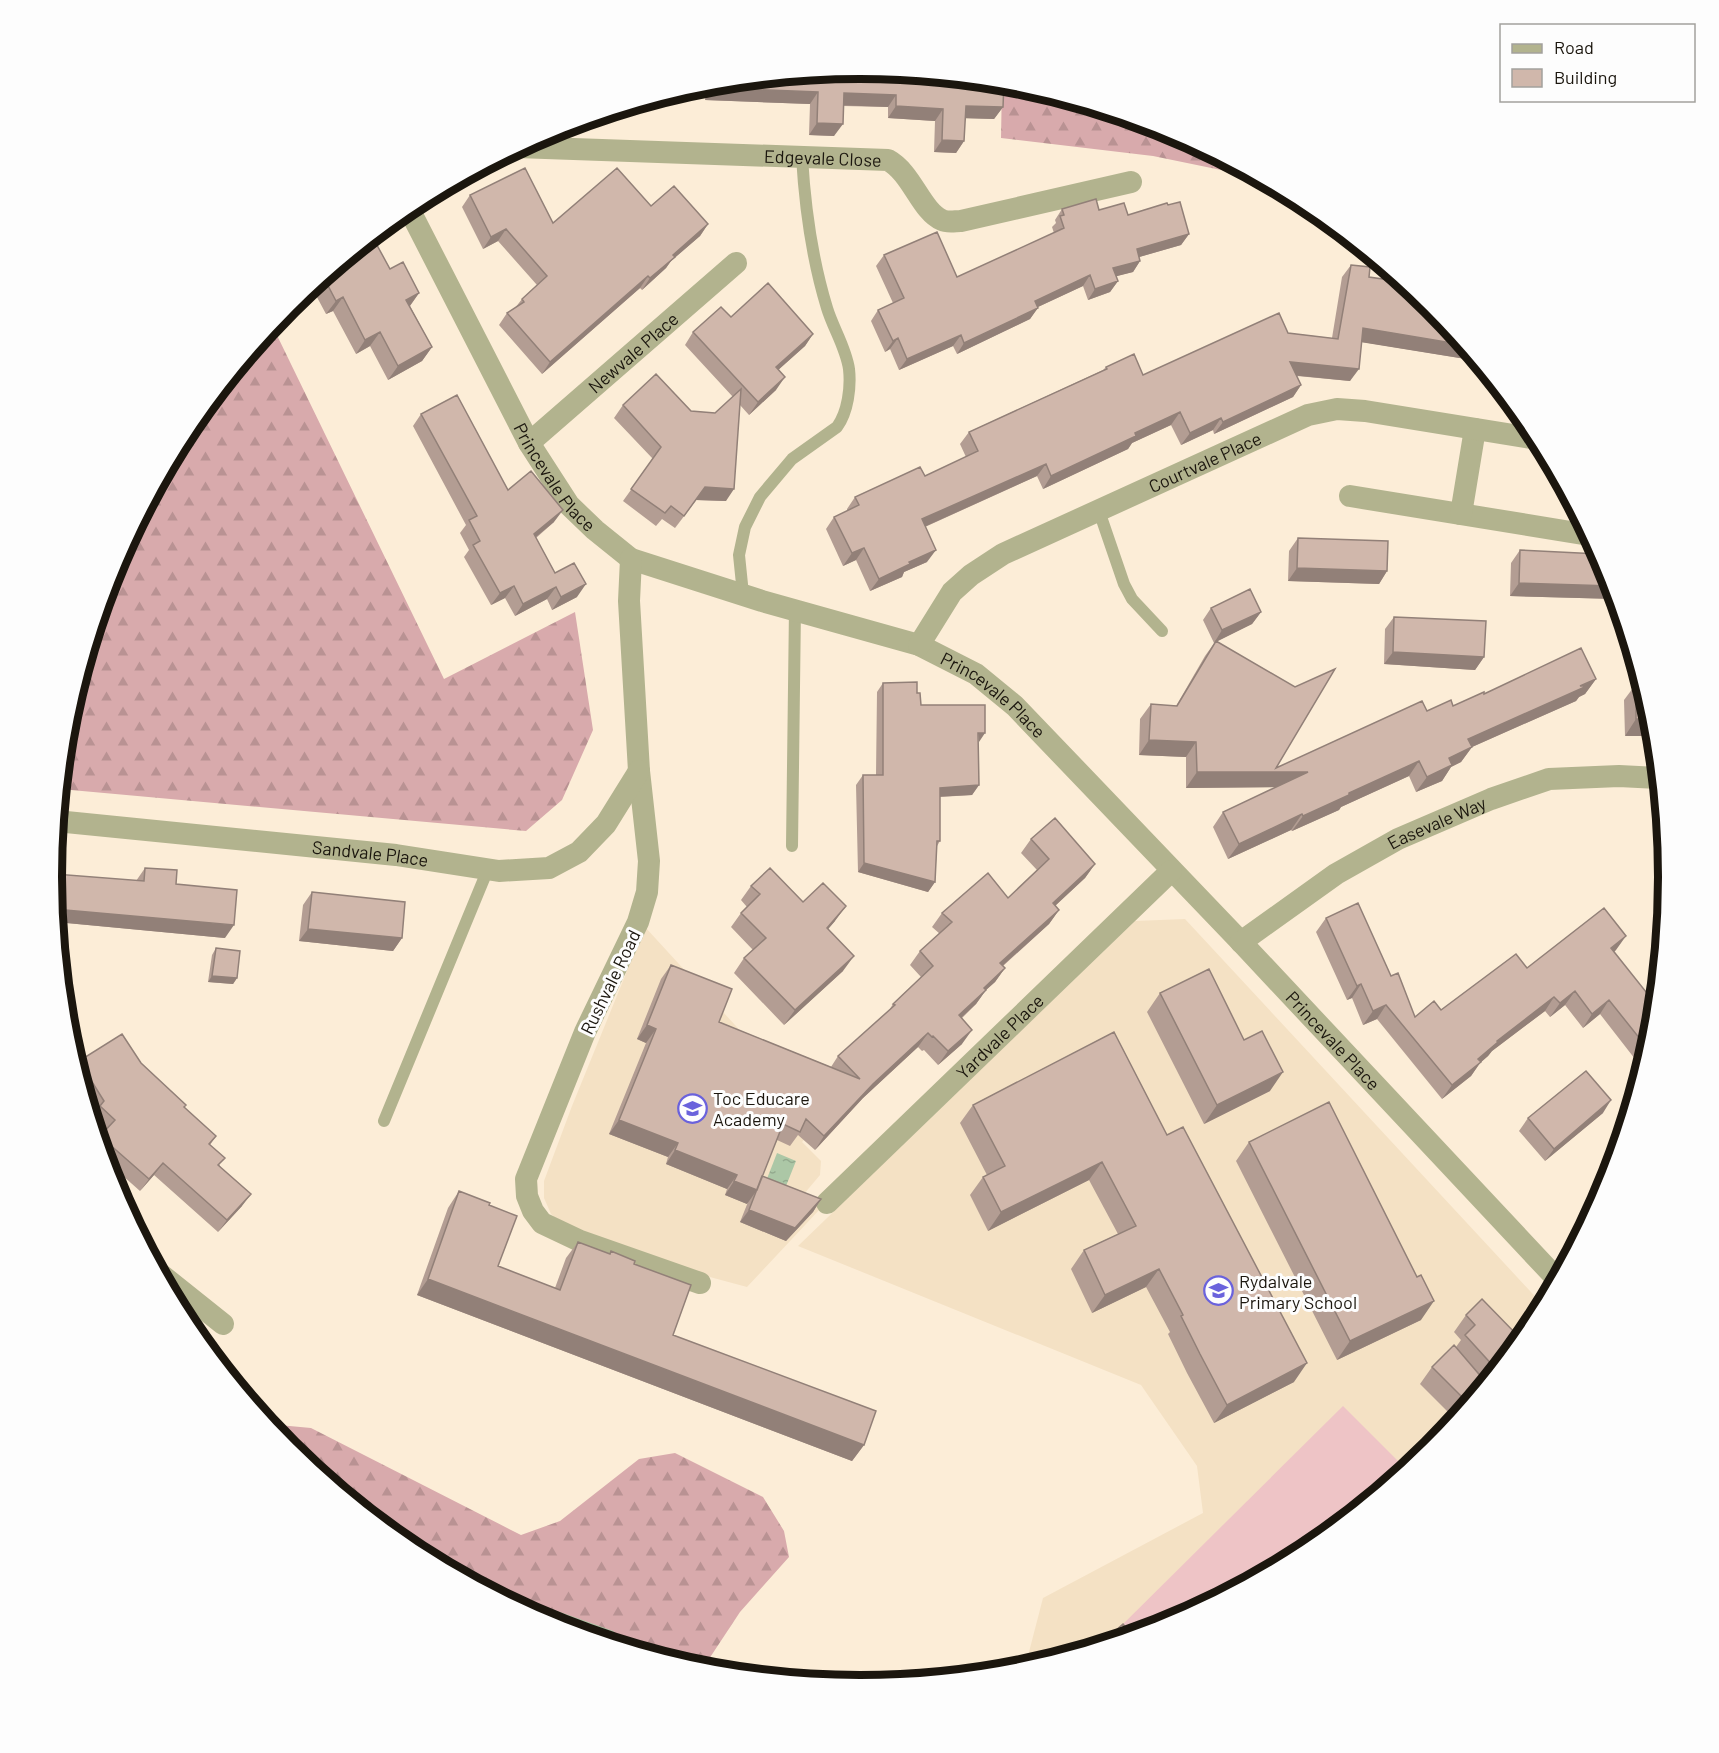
<svg xmlns="http://www.w3.org/2000/svg" width="1719" height="1753" font-family="Barlow,sans-serif">
	<style>
		.built { fill: #f4e1c4 }
		.grass { fill: #eec4c6 }
		.forest { fill: url(#forest-firs) }
		.water { fill: url(#water-ripples) }
		.lines { fill: none; stroke-linecap: round; stroke-linejoin: round }
		.stream { stroke: #acc7a6; stroke-width: 9 }
		.lane { stroke: #b2b38e; stroke-width: 12 }
		.street { stroke: #b2b38e; stroke-width: 22 }
		.wall { fill: #b39d93 }
		.shaded-wall { fill: #928078 }
		.building { fill: #d0b7ab; stroke: #928078; stroke-width: 1.5 }
		.labels { text-anchor: middle; dominant-baseline: central; stroke-width: 6; stroke-linejoin: round; paint-order: stroke }
		.street-label { font-size: 18px; fill: #1b160e; stroke: #fdfdfd }
		.poi-label { font-size: 18px; fill: #1b160e; stroke: #fdfdfd; text-anchor: start }
		.rim { fill: none; stroke: #1b160e; stroke-width: 8 }
	</style>
	<defs>
		<pattern id="forest-firs" width="22" height="20" patternUnits="userSpaceOnUse" patternTransform="scale(1.5)"><rect width="22" height="20" fill="#d8aaac"/><path d="M5 1l3.5 6h-7zM16 11l3.5 6h-7z" fill="#b99293"/></pattern>
		<pattern id="water-ripples" width="26" height="14" patternUnits="userSpaceOnUse" patternTransform="scale(1.5)"><rect width="26" height="14" fill="#acc7a6"/><path d="M2 4q2-2 4 0t4 0M15 11q2-2 4 0t4 0" fill="none" stroke="#93aa8e"/></pattern>
	</defs>
	<rect width="100%" height="100%" fill="#fcedd7"/>
	<!-- built -->
	<path class="built" d="M1185,919L1543,1305L1532,1326L1431,1448L1308,1549L1169,1624L1031,1665L1029,1652L1043,1598L1203,1513L1197,1466L1141,1385L798,1246L1135,921Z
		M645,927L813,1110L816,1127L802,1142L821,1161L820,1175L804,1194L820,1209L747,1287L695,1273L564,1225L551,1214L544,1198V1181L572,1106Z"/>
	<!-- grass -->
	<path class="grass" d="M1343,1406L1406,1469L1308,1549L1169,1624L1114,1640L1110,1637Z"/>
	<!-- forest -->
	<path class="forest" d="M1002,82L1018,84L1169,130L1260,178L1153,156L1001,138Z
		M272,325L444,679L575,612L593,730L562,800L526,831L60,789L67,718L113,567L187,427Z
		M268,1424L311,1428L521,1535L560,1521L639,1459L675,1453L763,1497L784,1531L789,1557L740,1612L707,1662V1670L701,1669L550,1623L410,1549L288,1448Z"/>
	<!-- water -->
	<path class="water" d="M777,1153L796,1161L782,1196L763,1189Z"/>
	<g class="lines">
		<!-- stream -->
		<path class="stream" d="M493,1593L611,1635L615,1643"/>
		<!-- lane -->
		<path class="lane" d="M1099,511L1124,584L1132,599L1162,631
			M743,594L739,555L745,527L760,497L792,459L837,427C848,412 851,387 849,369C846,348 833,328 827,308C812,259 805,208 802,157
			M792,846L795,608
			M384,1121L488,869"/>
		<!-- street -->
		<g class="street">
			<path id="s1" d="M517,147L888,160C912,173 921,211 942,220C948,223 955,221 961,221L1131,182"/>
			<path id="s2" d="M408,207L529,443L569,505L595,530L631,559L762,601L919,645L976,674L1015,706L1241,942L1557,1279"/>
			<path id="s3" d="M529,443L736,263"/>
			<path d="M1350,496L1589,535"/>
			<path d="M1461,514L1475,429"/>
			<path d="M631,559L629,601L639,771L649,861L647,892L638,922L585,1032L526,1179L527,1196L533,1211L542,1223L580,1241L700,1283"/>
			<path id="s4" d="M919,645L952,592L971,575L1003,554L1308,415L1337,409L1365,411L1538,439"/>
			<path id="s5" d="M56,821L396,855L499,871L549,868L579,852L606,824L639,771"/>
			<path id="s6" d="M1241,942L1336,874L1398,839L1491,799L1549,779L1619,776L1658,778"/>
			<path id="s7" d="M827,1203L1171,871"/>
			<path d="M159,1273L223,1324"/>
		</g>
	</g>
	<!-- wall -->
	<path class="wall" d="M860,68L1003,107L994,119L965,118L964,141L956,153L934,152L935,121L888,118V107L843,106L834,136L809,135L810,104L705,100L706,83Z
		M470,195L553,223L651,206L708,224L700,236L671,261L666,268L642,290L640,288L542,374L499,325L507,313L515,308L522,299L537,285L498,241L483,249L462,207Z
		M1168,205L1189,234L1181,245L1139,257L1140,261L1133,272L1116,276L1118,281L1110,292L1088,300L1083,286L1038,307L1030,319L957,354L953,346L899,370L890,349L885,352L871,321L878,310L893,303L876,266L884,255L957,277L1054,233L1052,227L1056,223L1055,220L1062,209L1099,210L1128,215Z
		M372,236L390,269L419,293L410,306L432,347L422,361L388,380L370,346L356,354L333,311L326,314L311,286Z
		M1351,265L1369,277L1431,305L1478,361L1362,342L1350,381L1297,376L1301,385L1293,397L1214,434L1213,430L1181,445L1171,425L1132,443L1128,449L1043,489L1037,476L925,527L927,562L904,572L902,577L870,591L856,560L843,566L826,529L834,517L847,511V509L855,497L925,476L966,457L960,444L969,432L1103,370L1106,367L1143,375L1288,333L1332,338L1342,277Z
		M731,317L813,334L805,346L778,370L776,390L749,415L740,405L726,501L696,500L675,528L662,519L656,526L623,501L653,459L614,418L623,405L715,413L733,397L685,345L693,332Z
		M421,414L508,490L554,522L536,538L555,573L577,597L552,610L547,599L515,616L505,598L491,605L464,557L469,550L460,533L466,525L413,426Z
		M1298,538L1387,571L1379,584L1288,581L1289,551Z
		M1520,550L1607,567L1616,599L1510,596L1511,563Z
		M1211,608L1261,612L1252,624L1217,641L1276,768L1427,711L1453,706L1484,694L1596,679L1585,694L1579,697L1576,701L1472,747L1461,762L1451,767L1442,781L1416,792L1409,776L1341,807L1339,810L1292,831L1291,830L1228,859L1213,827L1223,812L1276,787L1186,788V757L1139,755L1140,719L1151,704L1176,706L1205,656L1215,642L1214,643L1203,620Z
		M1394,617L1484,657L1475,670L1384,664L1385,629Z
		M883,683L917,693L921,705L978,742L979,785L972,795L940,797V841L937,846L935,882L928,892L858,872L856,785L863,775H876L877,692Z
		M1636,684L1653,719L1625,736L1624,700Z
		M1031,839L1095,864L1085,878L1055,906L1059,910L1049,924L1003,966L1005,968L995,982L986,990L976,1004L962,1018V1044L938,1065L924,1050L922,1051L918,1047L863,1098L815,1150L798,1135L790,1146L777,1140L762,1176L821,1199L813,1212L786,1241L740,1222L748,1202L747,1204L725,1195L727,1189L666,1164L668,1157L609,1134L646,1043L637,1039L661,979L671,965L719,1022L831,1067L838,1056L888,1012L893,1004L921,977L910,965L920,951L940,934L932,927L942,913L1008,898L1037,870L1021,853Z
		M145,868L176,884L225,938L56,922L51,879L55,874L136,881Z
		M751,886L803,902L835,921L828,929L843,971L784,1025L734,973L744,958L753,950L731,927L741,913L747,907L741,900Z
		M312,892L402,938L393,951L299,941L303,905Z
		M1326,918L1391,976L1415,1017L1441,1010L1527,968L1616,950L1614,952L1652,1035L1642,1068L1600,1014L1583,1028L1565,1005L1550,1017L1545,1011L1492,1051L1488,1056L1480,1063L1471,1076L1442,1099L1377,1019L1363,1025L1352,998L1347,1000L1316,932Z
		M216,948L237,978L233,984L208,982L212,955Z
		M1160,993L1244,1040L1270,1091L1204,1124L1147,1012Z
		M1114,1032L1294,1382L1214,1423L1187,1373L1168,1334L1170,1332L1146,1287L1092,1313L1071,1269L1084,1250L1118,1234L1089,1180L988,1231L970,1195L983,1177L987,1175L960,1123L973,1105Z
		M79,1061L141,1063L185,1108L216,1136L210,1145L220,1166L242,1206L218,1232L154,1175L140,1191L105,1160L98,1139L105,1131L92,1119V1117L95,1113L86,1100L76,1065Z
		M1603,1113L1545,1161L1519,1131L1528,1118Z
		M1249,1142L1421,1320L1337,1360L1236,1161Z
		M459,1191L489,1205L498,1266L555,1288L566,1258L578,1242L634,1264L673,1335L864,1445L852,1461L417,1295L448,1208Z
		M1466,1315L1521,1339L1455,1419L1420,1384L1432,1367L1456,1347L1461,1340L1454,1332Z"/>
	<!-- shaded-wall -->
	<path class="shaded-wall" d="M714,88L818,92L810,104L705,100Z
		M844,93L896,95L888,107L835,105Z
		M896,106L943,109L935,121L888,118Z
		M966,106L1003,107L994,119L957,118Z
		M817,123L843,124L834,136L809,135Z
		M942,140L964,141L956,153L934,152Z
		M708,224L700,236L671,261L666,268L642,290L650,278L673,255Z
		M506,229L498,241L483,249L491,237Z
		M1189,234L1181,245L1129,260L1137,249Z
		M1140,261L1133,272L1106,279L1113,268Z
		M1090,275L1083,286L1027,312L1035,301Z
		M648,276L640,288L542,374L550,362Z
		M1118,281L1110,292L1088,300L1095,289Z
		M419,293L409,307L406,300Z
		M343,297L333,311L326,314L336,301Z
		M1038,308L1030,319L957,354L964,343Z
		M1363,328L1464,345L1478,361L1354,341Z
		M380,332L370,346L356,354L365,340Z
		M813,334L805,346L767,380L776,367Z
		M961,335L953,346L899,370L907,359Z
		M898,338L890,349L885,352L893,341Z
		M432,347L422,361L388,380L398,366Z
		M1290,362L1359,369L1350,381L1281,374Z
		M785,377L776,390L749,415L758,402Z
		M1301,385L1293,397L1214,434L1223,422Z
		M1180,412L1171,425L1132,443L1128,449L1043,489L1051,476L1135,433Z
		M1221,418L1213,430L1181,445L1190,433Z
		M1046,464L1037,476L913,532L922,519Z
		M705,487L734,489L726,501L696,500L675,528Z
		M563,510L554,522L525,546L534,534Z
		M864,548L856,560L843,566L852,553Z
		M936,550L927,562L904,572L902,577L870,591L879,579L909,562Z
		M1297,568L1387,571L1379,584L1288,581Z
		M1519,583L1612,586L1616,599L1510,596Z
		M586,584L577,597L552,610L561,597Z
		M514,586L505,598L491,605L500,593Z
		M556,587L547,599L515,616L523,604Z
		M1261,612L1252,624L1214,643L1222,630Z
		M1393,652L1484,657L1475,670L1384,664Z
		M1596,679L1585,694L1579,697L1576,701L1472,747L1461,762L1451,767L1442,781L1416,792L1427,777L1468,739Z
		M1636,719H1653L1654,736H1625Z
		M978,733H985L979,742Z
		M1149,740L1196,742L1186,757L1139,755Z
		M1419,761L1409,776L1341,807L1339,810L1292,831L1303,816L1349,793Z
		M1197,772H1308L1297,787L1186,788Z
		M979,785L972,795L933,797L940,788Z
		M1302,814L1291,830L1228,859L1239,844Z
		M864,863L935,882L928,892L858,872Z
		M1095,864L1085,878L1043,917L1053,903Z
		M846,906L835,921L817,942L827,928Z
		M54,909L234,925L225,938L56,922Z
		M1059,910L1049,924L990,977L1000,963Z
		M308,929L402,938L393,951L299,941Z
		M1626,936L1616,950L1601,962L1611,948Z
		M854,956L843,971L784,1025L795,1010Z
		M1005,968L995,982L986,990L976,1004L949,1029L959,1015L984,988Z
		M212,976L237,978L233,984L208,982Z
		M1361,984L1352,998L1347,1000L1357,986Z
		M1575,991L1565,1005L1550,1017L1560,1003Z
		M1554,997L1545,1011L1492,1051L1488,1056L1480,1063L1471,1076L1442,1099L1452,1085L1497,1041Z
		M1609,1000L1600,1014L1583,1028L1592,1014Z
		M1386,1005L1377,1019L1363,1025L1373,1011Z
		M647,1025L656,1029L646,1043L637,1039Z
		M972,1030L962,1044L938,1065L948,1051Z
		M928,1033L918,1047L863,1098L815,1150L824,1136L873,1084Z
		M1283,1072L1270,1091L1204,1124L1217,1105Z
		M1611,1100L1603,1113L1545,1161L1554,1149Z
		M619,1120L678,1143L668,1157L609,1134Z
		M675,1150L737,1175L727,1189L666,1164Z
		M1102,1162L1089,1180L988,1231L1001,1212Z
		M163,1163L154,1175L140,1191L149,1179Z
		M734,1181L757,1190L747,1204L725,1195Z
		M251,1194L242,1206L218,1232L227,1220Z
		M821,1199L813,1212L786,1241L740,1222L749,1210Z
		M1159,1269L1146,1287L1092,1313L1105,1295Z
		M428,1279L864,1445L852,1461L417,1295Z
		M1434,1301L1421,1320L1337,1360L1350,1341Z
		M1307,1363L1294,1382L1214,1423L1227,1405Z"/>
	<!-- building -->
	<path class="building" d="M860,68L1004,82L1003,107L966,106L964,141L942,140L943,109L896,106V95L844,93L843,124L817,123L818,92L714,88V82Z
		M525,168L553,223L617,168L651,206L674,186L708,224L673,255L675,257L650,278L648,276L550,362L507,313L524,302L522,299L547,276L506,229L491,237L470,195Z
		M1096,199L1099,210L1124,203L1128,215L1167,203L1168,205L1180,202L1189,234L1137,249L1140,261L1113,268L1118,281L1095,289L1090,275L1035,301L1038,308L964,343L961,335L907,359L898,338L893,341L878,310L904,298L884,255L937,232L957,277L1064,228L1060,216L1064,215L1062,209Z
		M372,236L390,269L403,262L419,293L406,300L432,347L398,366L380,332L365,340L343,297L336,301L323,276Z
		M1351,265L1370,267L1369,277L1404,282L1431,305L1464,345L1363,328L1359,369L1290,362L1301,385L1223,422L1221,418L1190,433L1180,412L1135,433L1136,436L1051,476L1046,464L922,519L936,550L909,562L910,564L879,579L864,548L852,553L834,517L859,505L855,497L920,467L925,476L978,451L969,432L1107,369L1106,367L1134,354L1143,375L1279,313L1288,333L1338,339Z
		M768,283L813,334L776,367L785,377L758,402L693,332L721,307L731,317Z
		M656,374L691,411L715,413L741,389L734,489L705,487L684,516L671,506L665,513L631,489L661,447L623,405Z
		M457,395L508,490L531,471L563,510L534,534L555,573L574,563L586,584L561,597L556,587L523,604L514,586L500,593L473,545L480,541L469,520L477,516L421,414Z
		M1298,538L1388,541L1387,571L1297,568Z
		M1520,550L1599,554L1607,567L1612,586L1519,583Z
		M1250,589L1261,612L1222,630L1211,608Z
		M1394,617L1486,621L1484,657L1393,652Z
		M1216,641L1295,687L1335,669L1276,768L1422,701L1427,711L1451,700L1453,706L1484,692V694L1581,648L1596,679L1580,686H1587L1468,739L1472,747L1449,758L1452,765L1427,777L1419,761L1349,793V795L1303,816L1302,814L1239,844L1223,812L1308,772H1197L1196,742L1149,740L1151,704L1177,706Z
		M917,682V693H920L921,705H985V733H978L979,785L940,788V841H937L935,882L864,863L863,775H883V683Z
		M1642,683L1653,719H1636V684Z
		M1055,818L1095,864L1053,903L1059,910L1000,963L1005,968L984,988L986,990L959,1015L972,1030L948,1051L933,1036L932,1037L928,1033L873,1084L824,1136L806,1119L800,1132L783,1124L757,1190L734,1181L737,1175L675,1150L678,1143L619,1120L656,1029L647,1025L671,965L732,989L719,1022L860,1079L838,1056L895,1005L893,1004L933,966L920,951L952,922L942,913L988,873L1008,898L1049,859L1031,839Z
		M145,868L177,870L176,884L237,890L234,925L54,909L53,894L55,874L144,881Z
		M770,868L803,902L823,883L846,906L827,928L854,956L795,1010L744,958L766,938L741,913L760,894L751,886Z
		M312,892L405,902L402,938L308,929Z
		M1358,903L1391,976L1398,973L1415,1017L1434,1001L1441,1010L1516,954L1527,968L1604,908L1626,936L1611,948L1646,992L1648,990L1656,1000L1652,1035L1648,1049L1609,1000L1592,1014L1575,991L1560,1003L1554,997L1497,1041L1498,1042L1478,1059L1481,1062L1452,1085L1386,1005L1373,1011L1361,984L1357,986L1326,918Z
		M216,948L240,951L237,978L212,976Z
		M1209,969L1244,1040L1262,1031L1283,1072L1217,1105L1160,993Z
		M1114,1032L1167,1135L1183,1127L1307,1363L1227,1405L1200,1354L1181,1316L1183,1315L1159,1269L1105,1295L1084,1250L1136,1226L1102,1162L1001,1212L983,1177L1005,1166L973,1105Z
		M122,1034L141,1063L186,1105L184,1107L216,1136L209,1144L225,1158L218,1165L251,1194L227,1220L163,1163L149,1179L100,1136L115,1120L100,1106L104,1101L79,1061Z
		M1586,1071L1611,1100L1554,1149L1528,1118Z
		M1329,1102L1417,1277L1421,1275L1434,1301L1350,1341L1249,1142Z
		M762,1176L821,1199L795,1228L749,1210Z
		M459,1191L490,1203L489,1205L517,1216L498,1266L560,1290L578,1242L610,1254L611,1251L635,1261L634,1264L691,1285L673,1335L876,1411L864,1445L428,1279Z
		M1482,1299L1521,1339L1496,1369L1465,1335L1475,1325L1466,1315Z
		M1454,1345L1484,1380L1487,1381L1468,1403L1432,1367Z
		M1123,1624L1132,1635L1100,1644Z"/>
	<!-- icons -->
	<defs>
		<symbol id="school-ring" viewBox="-11 -11 22 22"><circle r="9.5" fill="#fdfdfd" stroke="#6a62dc" stroke-width="1.5"/><path d="M0-5L7-2L0 1L-7-2ZM-4 1L0 2.5L4 1V4Q0 6-4 4Z" fill="#6a62dc"/></symbol>
	</defs>
	<g fill-rule="evenodd">
		<use href="#school-ring" x="676" y="1092" width="33" height="33"/>
		<use href="#school-ring" x="1202" y="1274" width="33" height="33"/>
	</g>
	<g class="labels">
		<!-- street labels -->
		<g class="street-label">
			<text stroke="none"><textPath href="#s1" startOffset="306">Edgevale Close</textPath></text>
			<text stroke="none"><textPath href="#s3" startOffset="138">Newvale Place</textPath></text>
			<text stroke="none"><textPath href="#s4" startOffset="348">Courtvale Place</textPath></text>
			<text stroke="none"><textPath href="#s2" startOffset="308">Princevale Place</textPath></text>
			<text stroke="none"><textPath href="#s2" startOffset="812">Princevale Place</textPath></text>
			<text stroke="none"><textPath href="#s6" startOffset="230">Easevale Way</textPath></text>
			<text stroke="none"><textPath href="#s5" startOffset="316">Sandvale Place</textPath></text>
			<text transform="translate(610 982) rotate(-64)">Rushvale Road</text>
			<text stroke="none"><textPath href="#s7" startOffset="240">Yardvale Place</textPath></text>
			<text stroke="none"><textPath href="#s2" startOffset="1298">Princevale Place</textPath></text>
		</g>
		<!-- poi labels -->
		<g class="poi-label">
			<text x="713" y="1098">Toc Educare<tspan x="713" dy="21">Academy</tspan></text>
			<text x="1239" y="1281">Rydalvale<tspan x="1239" dy="21">Primary School</tspan></text>
		</g>
	</g>
	<!-- crop -->
	<path d="M0 0H1719V1753H0ZM62 877a798 798 0 1 1 1596 0a798 798 0 1 1-1596 0Z" fill="#fdfdfd" fill-rule="evenodd"/>
	<path class="rim" d="M62 877a798 798 0 1 1 1596 0a798 798 0 1 1-1596 0Z"/>
	<!-- legend -->
	<rect x="1500" y="24" width="195" height="78" fill="#fdfdfd" stroke="#a3a19d" stroke-width="1.5"/>
	<rect x="1512" y="44" width="30" height="9" fill="#b2b38e" stroke="#a3a19d" stroke-width="1.5"/>
	<text x="1554" y="54" font-size="18" fill="#1b160e">Road</text>
	<rect x="1512" y="69" width="30" height="18" fill="#d0b7ab" stroke="#a3a19d" stroke-width="1.5"/>
	<text x="1554" y="84" font-size="18" fill="#1b160e">Building</text>
</svg>
